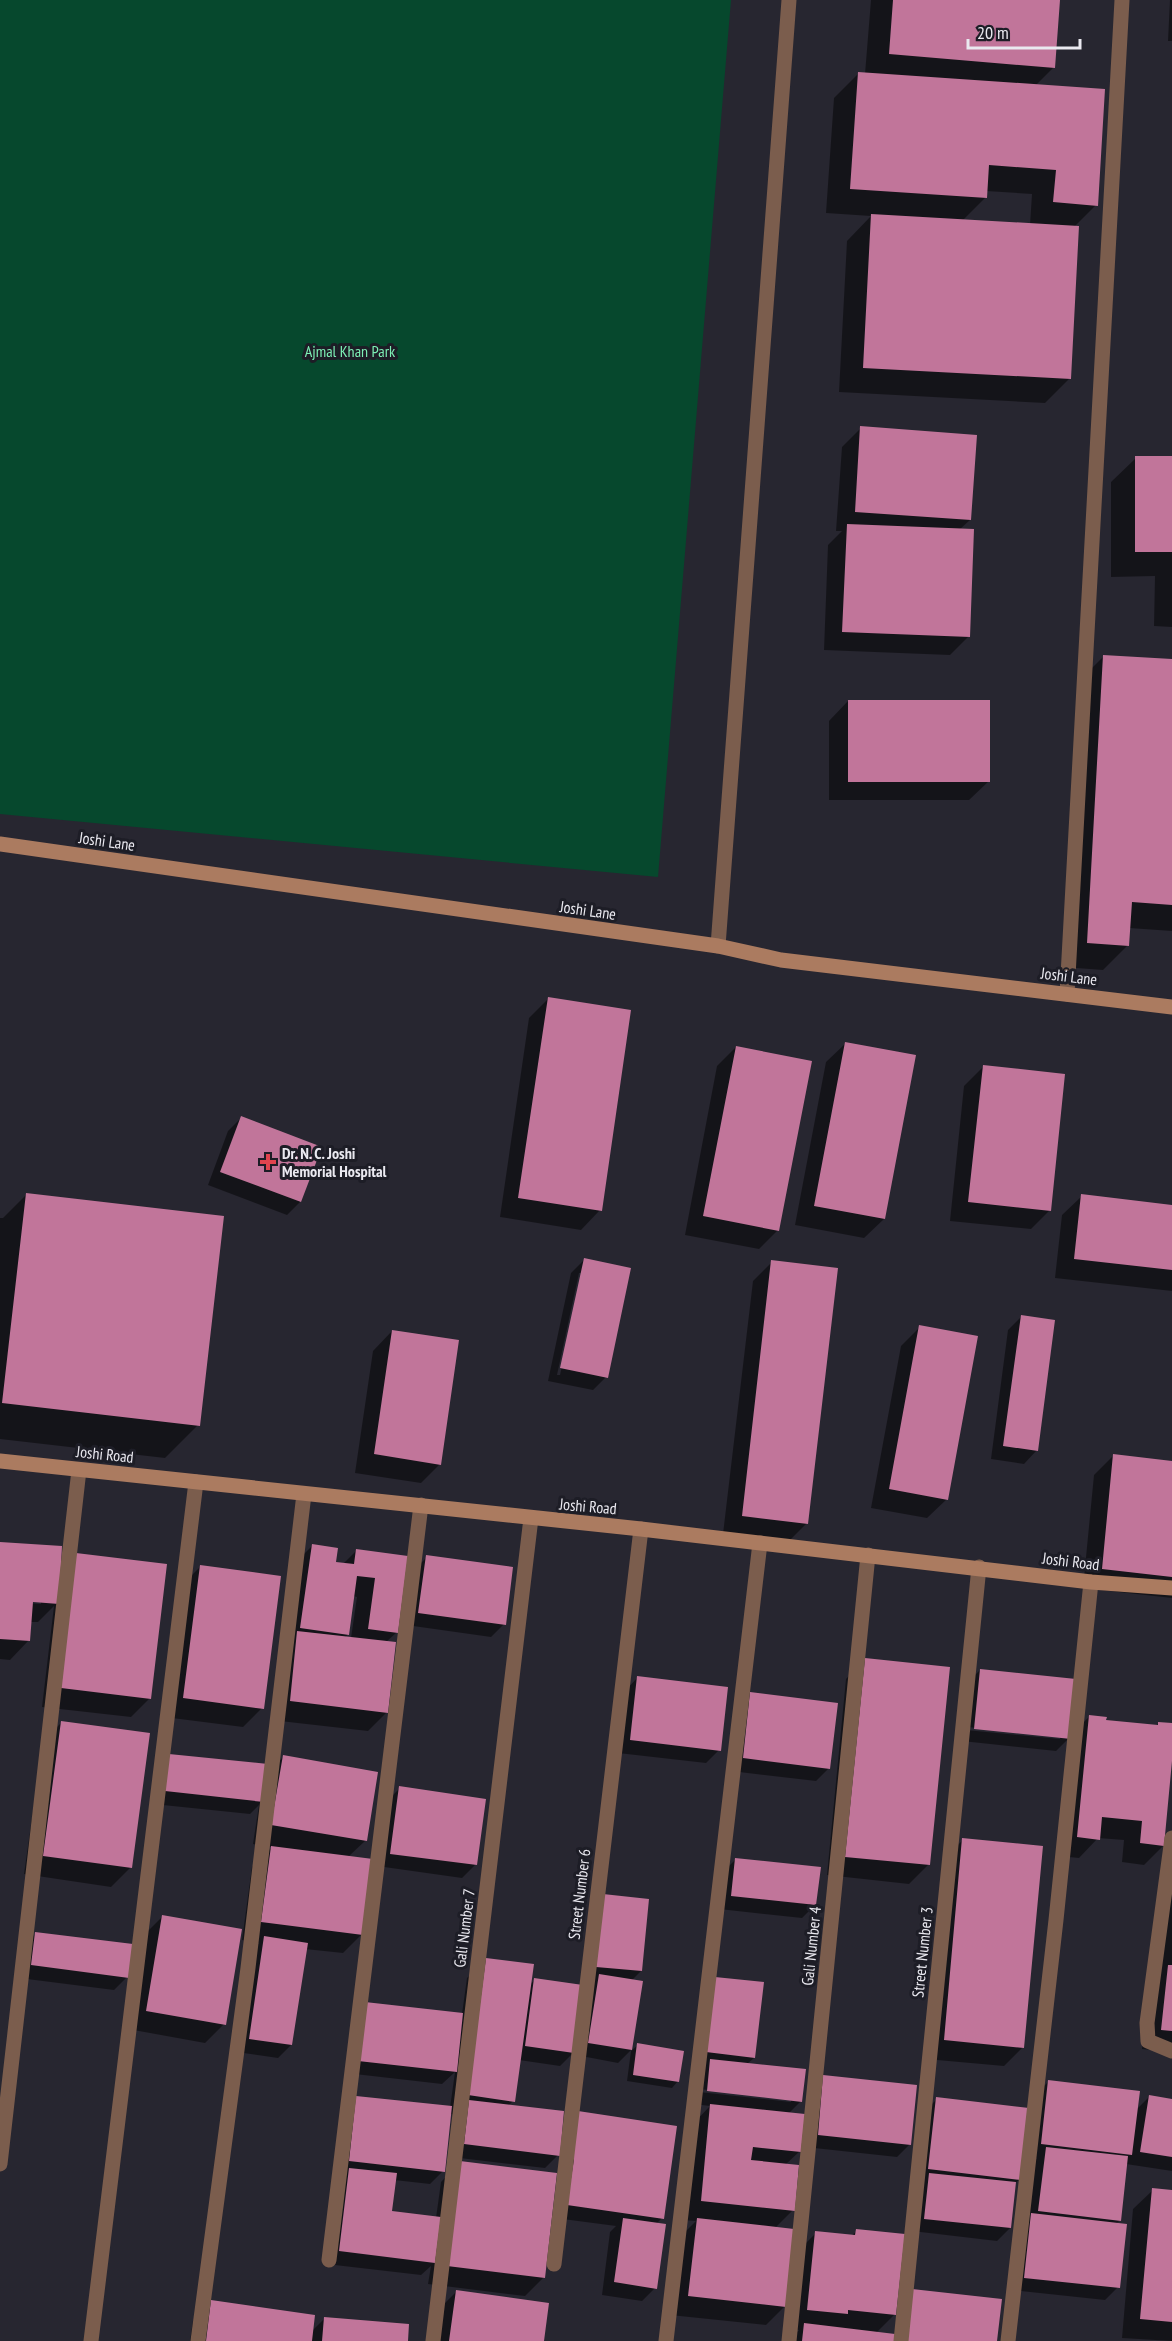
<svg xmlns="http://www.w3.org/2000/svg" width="1172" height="2341" font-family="'PT Sans Narrow',sans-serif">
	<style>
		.green { fill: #06482d }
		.shadow { fill: #0007; fill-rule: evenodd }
		.building { fill: #c1759a }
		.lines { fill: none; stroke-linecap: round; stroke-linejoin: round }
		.street { stroke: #7b5d4d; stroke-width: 15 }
		.secondary { stroke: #ab7b60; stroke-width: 15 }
		.health-dot { fill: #e0444e; stroke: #1d1d26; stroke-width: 2 }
		.labels { text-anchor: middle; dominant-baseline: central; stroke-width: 6; stroke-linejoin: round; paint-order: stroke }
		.park-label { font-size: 16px; fill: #7df0b5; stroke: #1d1d26 }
		.street-label { font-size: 16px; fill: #eae9f0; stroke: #1d1d26 }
		.poi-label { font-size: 16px; font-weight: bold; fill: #eae9f0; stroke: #1d1d26; text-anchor: start }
	</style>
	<rect width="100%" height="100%" fill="#272630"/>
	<!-- green -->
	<path class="green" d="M0,0H731L658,877L0,814Z"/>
	<!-- shadow -->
	<path class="shadow" d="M871,0H1059L1053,68L1035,86L1096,205L1074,227L1069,379L1045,403L839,392L847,241L871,216L826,213L834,98L858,74H865ZM986,191L1032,194L1030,225L962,221L986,197Z
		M1170,0H1172V41H1168Z
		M861,428L970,520L959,530L969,636L950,655L824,650L828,545L842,531H836L842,447Z
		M1136,458H1172V627L1154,626L1155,576L1111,577V482Z
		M1104,656L1172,660V931L1129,928L1128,945L1103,970L1063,967L1079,681Z
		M848,701L989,781L969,800H829V721Z
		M548,999L600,1210L581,1230L500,1217L529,1018Z
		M846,1043L884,1219L864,1238L795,1225L826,1062Z
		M736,1047L778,1230L759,1249L685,1235L717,1066Z
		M983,1067L1050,1210L1031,1229L950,1221L964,1086Z
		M241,1118L320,1148L300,1202L287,1215L208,1185L228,1131Z
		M26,1195L198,1425L165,1458L0,1439V1218H3Z
		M1082,1196L1172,1207V1291L1055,1278L1062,1215Z
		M584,1260L606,1377L593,1390L548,1381L571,1273ZM579,1273H582L560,1375H557Z
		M772,1262L807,1523L788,1542L723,1534L753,1281Z
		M1021,1317L1037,1450L1024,1464L991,1459L1008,1330Z
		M920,1327L947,1499L927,1518L871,1508L901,1346Z
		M392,1331L440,1464L421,1483L355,1473L373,1351Z
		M1113,1456L1172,1462V1598L1083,1588L1094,1475Z
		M0,1544L59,1572L150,1698L131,1717L42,1707L54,1606L38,1622H30L29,1640L10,1660L0,1659ZM26,1600L41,1601V1604L25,1603Z
		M312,1546L334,1563L343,1564L356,1551L406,1558L396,1633L386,1642L387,1712L368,1731L271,1720L293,1565ZM353,1596L357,1597L351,1638H345L348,1634Z
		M427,1557L504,1624L491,1637L406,1625L414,1570Z
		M200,1567L262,1708L243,1727L164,1717L181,1586Z
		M865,1659L928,1865L909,1884L827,1875L846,1679Z
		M980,1670L1069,1736L1089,1717L1105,1722L1155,1727L1159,1723L1172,1725L1163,1846L1144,1865L1122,1862L1124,1840L1098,1838L1079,1858L1059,1856L1070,1737L1056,1751L962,1741L967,1683ZM967,1727L1060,1736V1739L966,1730Z
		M638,1677L719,1750L706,1763L618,1753L625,1691Z
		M751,1694L829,1768L816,1781L731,1771L738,1707Z
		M62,1722L130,1868L111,1887L24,1874L43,1741Z
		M283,1757L365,1841L348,1857L362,1934L343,1953L305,1949L291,2045L278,2058L236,2052L251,1951L259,1943L242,1940L252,1867L272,1847L253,1844L259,1805L250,1814L153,1804L156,1769L266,1775Z
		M400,1788L475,1865L462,1878L377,1866L387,1801Z
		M963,1840L1023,2047L1004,2066L926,2059L943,1859Z
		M735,1860L815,1905L802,1918L719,1909L722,1873Z
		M1172,1875V2052L1142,2049L1149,1986Z
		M590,1909L641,1971L631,1981V2050L618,2063L576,2055L587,1989L595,1980L584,1979Z
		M162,1917L224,2024L205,2043L128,2029L143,1936Z
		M36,1933L127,1977L114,1990L19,1978L23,1946Z
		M486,1959L529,1985L535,1980L573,2053L560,2066L519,2060L513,2101L508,2106L558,2155L545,2168L451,2157L457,2115L450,2114L443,2171L430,2184L394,2180L391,2212L436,2218L441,2182L460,2162L544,2277L525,2296L428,2284L431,2266L421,2275L326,2264L343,2110L450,2108L455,2072L442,2084L346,2073L352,2017L462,2014L467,1978Z
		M702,1991L754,2058L747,2064L801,2101L788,2114L800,2151L785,2165L793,2210L775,2228L785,2306L766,2325L670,2315L678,2239L696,2221L682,2220L692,2125L710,2106L694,2104ZM699,2089L791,2099V2102L699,2092Z
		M638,2045L678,2081L672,2088L627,2081L631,2051Z
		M824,2076L910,2144L897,2157L805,2147Z
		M1049,2081L1136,2110L1149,2097L1172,2100V2171L1126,2164L1120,2220L1116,2224L1118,2287L1105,2300L1012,2290L1033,2161L1037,2158L1029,2157L1036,2094Z
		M937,2099L1020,2179L1014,2184L1010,2228L997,2241L912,2231L918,2118Z
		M565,2126L662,2218L656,2224L655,2288L642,2301L602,2295L610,2232L616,2226L555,2218Z
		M1153,2190L1172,2192V2341L1122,2338L1133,2209Z
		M857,2231L895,2314L875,2334L996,2341H788L799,2330L789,2329L797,2252L816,2233L851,2236Z
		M456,2292L543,2341H438L443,2305Z
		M212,2302L311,2332L325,2318L406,2341H190L193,2321Z"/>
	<!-- building -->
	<path class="building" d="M893,0H1060L1055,68L889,54Z
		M858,72L1105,89L1098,206L1053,202L1056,170L989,165L987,198L850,189Z
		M871,214L1079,226L1071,379L863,368Z
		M860,426L977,435L971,520L855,512Z
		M1135,456H1172V552H1135Z
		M847,524L974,529L970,637L842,632Z
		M1103,655L1172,659V905L1132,902L1129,946L1087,943Z
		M848,700H990V782H848Z
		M548,997L631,1010L602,1211L518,1198Z
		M845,1042L916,1055L885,1219L814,1206Z
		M736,1046L812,1061L779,1231L703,1216Z
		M983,1065L1065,1074L1051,1211L968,1202Z
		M241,1116L322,1147L301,1202L220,1172Z
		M26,1193L224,1216L200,1426L2,1403Z
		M1081,1194L1172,1205V1270L1074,1259Z
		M584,1258L631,1268L608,1378L560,1368Z
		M771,1260L838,1268L808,1524L742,1516Z
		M1021,1315L1055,1320L1038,1451L1003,1446Z
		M919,1325L978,1336L948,1500L889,1489Z
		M392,1330L459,1340L441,1465L374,1454Z
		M1113,1454L1172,1461V1577L1102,1569Z
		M0,1542L62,1546L59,1604L33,1602L30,1641L0,1639Z
		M312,1544L338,1548L336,1562L354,1564L356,1549L408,1556L398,1633L368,1629L375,1578L357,1576L349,1635L300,1628Z
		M76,1553L167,1564L151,1699L61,1688Z
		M426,1555L513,1567L506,1625L418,1613Z
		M200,1565L281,1576L264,1709L183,1698Z
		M297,1631L396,1642L388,1713L290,1701Z
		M865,1658L950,1667L930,1865L845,1857Z
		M980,1669L1076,1679L1071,1739L974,1729Z
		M637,1676L728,1687L721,1751L630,1740Z
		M750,1692L838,1703L830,1769L743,1758Z
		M1089,1715L1107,1717L1106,1720L1158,1725V1722L1172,1723V1761L1164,1846L1140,1843L1142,1821L1102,1817L1100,1840L1077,1837Z
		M61,1721L150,1733L132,1868L43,1856Z
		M169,1754L268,1764L264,1802L165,1791Z
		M283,1755L378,1772L367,1841L271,1825Z
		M399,1786L486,1799L477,1865L390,1854Z
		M962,1838L1043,1846L1024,2048L944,2040Z
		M271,1846L373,1859L363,1935L261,1922Z
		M735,1858L821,1867L816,1905L731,1896Z
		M603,1894L649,1899L642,1971L596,1967Z
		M162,1915L242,1929L226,2025L146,2011Z
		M35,1932L133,1944L129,1978L31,1965Z
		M264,1936L308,1943L292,2045L249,2039Z
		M486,1958L534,1964L515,2102L468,2095Z
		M1168,1965H1172V2031L1161,2030Z
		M599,1974L643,1981L632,2050L588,2043Z
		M715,1977L764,1982L755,2058L706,2052Z
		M534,1978L583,1985L574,2053L525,2046Z
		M365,2002L463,2013L457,2072L358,2061Z
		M637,2043L684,2051L679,2082L633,2075Z
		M710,2059L806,2069L802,2102L707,2091Z
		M823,2075L917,2085L911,2145L818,2135Z
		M1048,2080L1140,2091L1132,2155L1041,2144Z
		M1149,2095L1172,2099V2157L1140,2152Z
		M356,2096L452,2106L445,2172L349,2161Z
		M936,2097L1029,2108L1021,2180L928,2169Z
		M469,2100L564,2111L560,2156L464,2144Z
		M710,2104L805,2114L801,2152L753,2147L751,2160L799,2165L795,2211L701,2201Z
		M578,2111L677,2126L664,2219L567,2205L574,2159H571Z
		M1046,2147L1128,2156L1121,2221L1038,2211Z
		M460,2161L557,2173L545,2278L447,2266Z
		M349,2168L397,2173L392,2211L441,2217L435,2263L339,2251Z
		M929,2173L1016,2182L1011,2228L924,2219Z
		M1152,2188L1172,2190V2322L1140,2319Z
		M1031,2213L1127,2224L1120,2288L1024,2278Z
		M623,2218L666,2224L657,2289L614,2282Z
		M697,2218L794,2229L786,2307L688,2296Z
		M856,2229L905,2234L896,2315L848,2310V2314L807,2310L815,2231L855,2235Z
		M912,2289L1002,2299L997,2341H906Z
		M456,2290L549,2303L544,2341H449Z
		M211,2300L315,2315L312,2341H206Z
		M324,2317L409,2324L408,2341H322Z
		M804,2323L895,2334L894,2341H802Z"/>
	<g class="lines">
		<!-- street -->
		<path class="street" d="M718,946L789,0
			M1067,994L1122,0
			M1172,1838L1147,2023L1148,2041L1172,2051
			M0,2164L79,1470
			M329,2260L421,1505
			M554,2264L641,1529
			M91,2341L196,1482
			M198,2341L248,1968L304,1494
			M433,2341L531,1518
			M666,2341L760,1543
			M789,2341L868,1555
			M901,2341L979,1567
			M1008,2341L1056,1920L1091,1582"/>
		<!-- secondary -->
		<path class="secondary" d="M0,844L718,946L781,960L1172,1007
			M0,1461L641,1529L1091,1582L1172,1588"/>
	</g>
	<!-- markers -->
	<path class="health-dot" d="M265 1153h6v6h6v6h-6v6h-6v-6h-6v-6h6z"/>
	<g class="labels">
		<!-- park labels -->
		<g class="park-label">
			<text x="350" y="351">Ajmal Khan Park</text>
		</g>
		<!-- street labels -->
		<g class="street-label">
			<text transform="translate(107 841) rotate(8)">Joshi Lane</text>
			<text transform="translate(588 910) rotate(8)">Joshi Lane</text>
			<text transform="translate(1069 976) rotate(7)">Joshi Lane</text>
			<text transform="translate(105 1454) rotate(6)">Joshi Road</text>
			<text transform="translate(588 1506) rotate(5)">Joshi Road</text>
			<text transform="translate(1071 1561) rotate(7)">Joshi Road</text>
			<text transform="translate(579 1894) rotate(-83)">Street Number 6</text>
			<text transform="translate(464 1928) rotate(-83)">Gali Number 7</text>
			<text transform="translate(811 1946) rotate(-84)">Gali Number 4</text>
			<text transform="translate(922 1952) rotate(-84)">Street Number 3</text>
		</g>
		<!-- poi labels -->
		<g class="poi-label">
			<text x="282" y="1153">Dr. N. C. Joshi<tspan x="282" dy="18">Memorial Hospital</tspan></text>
		</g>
	</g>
	<!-- scale -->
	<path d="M968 39v9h112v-9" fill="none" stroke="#eae9f0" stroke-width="3"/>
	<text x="977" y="39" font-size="18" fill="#eae9f0" stroke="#1d1d26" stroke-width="4.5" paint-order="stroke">20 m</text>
</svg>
